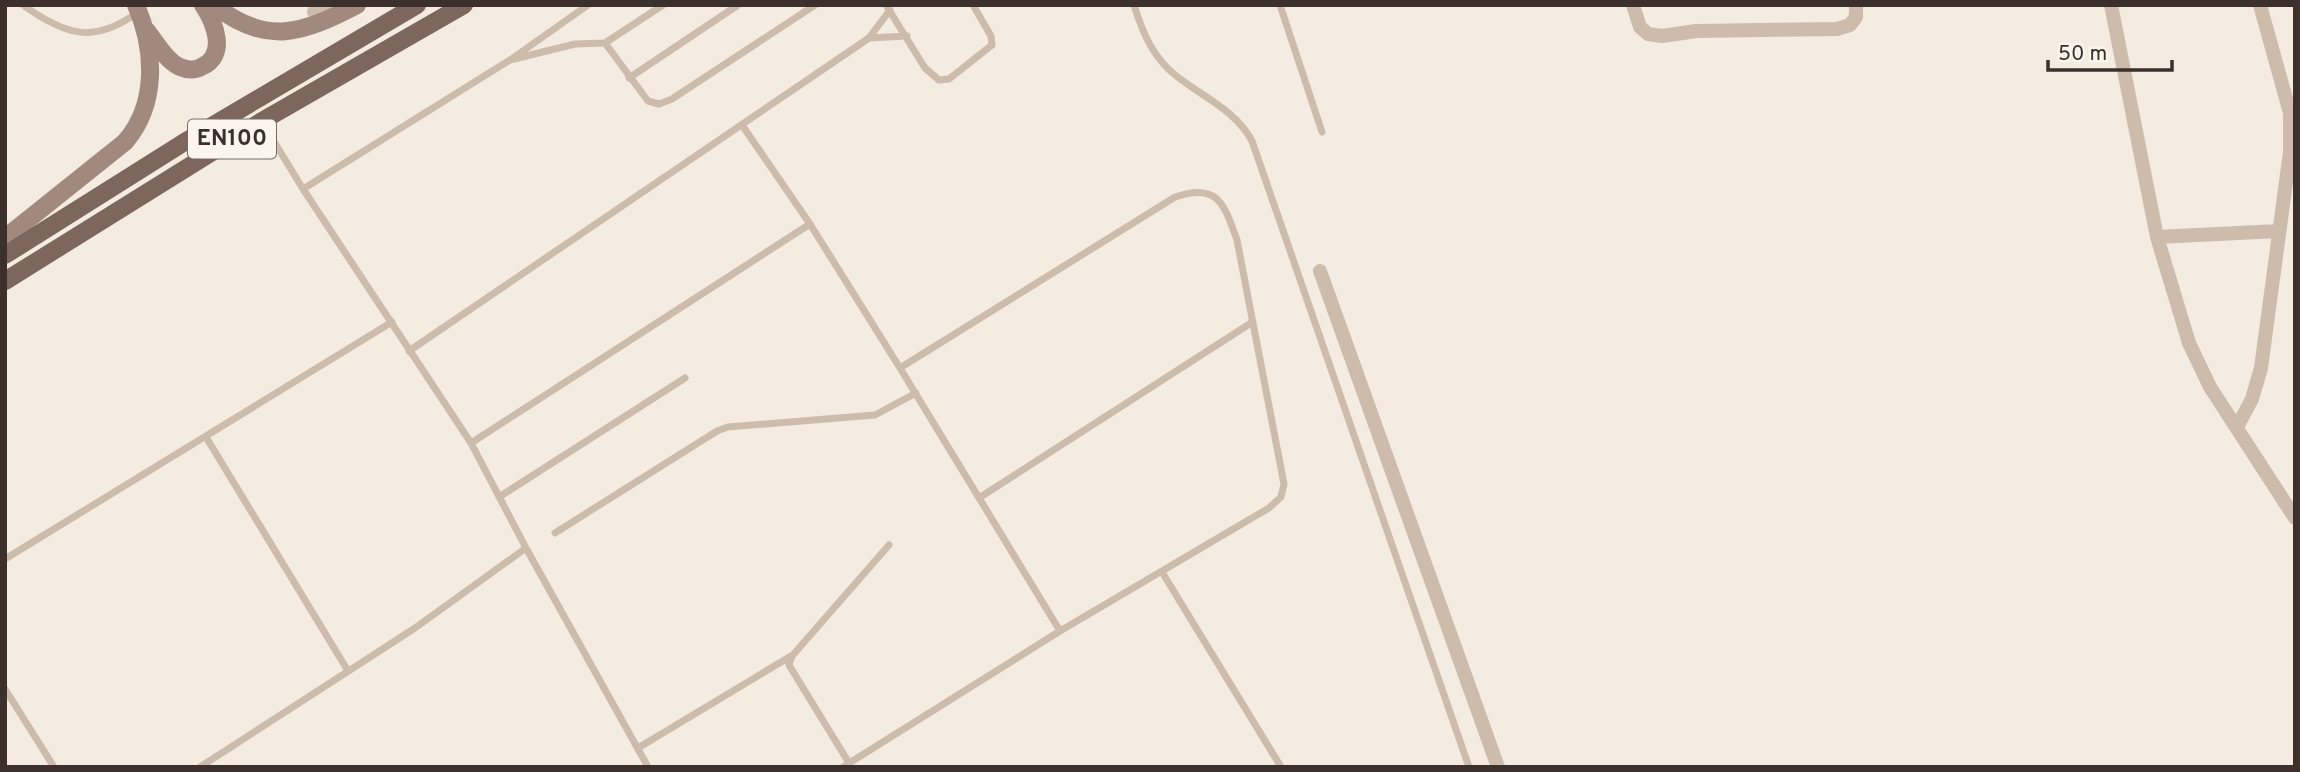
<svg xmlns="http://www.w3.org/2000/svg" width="2300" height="772" font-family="Overpass,sans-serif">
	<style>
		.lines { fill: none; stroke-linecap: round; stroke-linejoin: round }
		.lane { stroke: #cdbbac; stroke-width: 7 }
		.street { stroke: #cdbbac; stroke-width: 14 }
		.secondary { stroke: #a18a7d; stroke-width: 18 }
		.primary { stroke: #7d675c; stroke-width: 18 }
		.labels { text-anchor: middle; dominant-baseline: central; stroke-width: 6; stroke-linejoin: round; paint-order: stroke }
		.shield { fill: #fbf5ee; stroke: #756b66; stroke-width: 2 }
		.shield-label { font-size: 23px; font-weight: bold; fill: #3b302b }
	</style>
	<rect width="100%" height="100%" fill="#f4ebe1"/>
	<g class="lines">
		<!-- lane -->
		<path class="lane" d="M23,5C66,36 95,44 138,12
			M886,5L925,68L939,80L949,79L992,45L991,36L973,5
			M1134,5C1143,34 1154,60 1179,78C1205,98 1236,111 1252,141L1469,767
			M1280,5L1322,132
			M869,38L907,36
			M605,43L663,5
			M510,60L575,44L605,43L648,101L659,104L672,99L815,5
			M629,78L738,5
			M262,122L303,189L471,443L526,548L648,767
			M742,125L810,224L900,368L1060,631
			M303,189L510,60L588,5
			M409,351L869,38L890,10
			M206,437L348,671
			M471,443L810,224
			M499,497L685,378
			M979,498L1251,323
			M555,533L717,431L728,427L875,415L916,393
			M5,559L392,322
			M1162,572L1281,767
			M5,689L54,767
			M638,748L791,656
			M849,763L789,665L792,656L889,545
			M200,767L415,628L526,548
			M843,767L1060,631L1269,508L1281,497L1284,484L1237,240C1224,205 1219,182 1175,197L900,368"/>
		<!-- street -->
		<path class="street" d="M1633,5L1640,27L1648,34L1662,36L1696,31L1837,29L1850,25L1856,17V5
			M2111,5L2157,237L2189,343L2210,387L2295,518
			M314,12L325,5
			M2157,237L2279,231
			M1320,271L1498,767
			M2237,427L2252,399L2261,368L2290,152V113L2260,5"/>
		<!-- secondary -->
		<path class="secondary" d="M214,5C267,47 303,33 357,5
			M146,30C156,42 166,61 180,67C187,70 194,71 201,67C228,56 215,23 203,5
			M5,238L125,142C158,104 155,49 136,5"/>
		<!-- primary -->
		<path class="primary" d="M5,255L183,143L417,5
			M5,281L262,121L464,5"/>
	</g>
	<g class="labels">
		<!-- shield labels -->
		<rect class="shield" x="188" y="119.5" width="88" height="39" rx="5"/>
		<g class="shield-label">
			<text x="232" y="139">EN100</text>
		</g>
	</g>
	<!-- border -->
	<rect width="2300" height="772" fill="none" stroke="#3b302b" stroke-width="14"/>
	<!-- scale -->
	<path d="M2048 60v10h124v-10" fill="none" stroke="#3b302b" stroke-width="3.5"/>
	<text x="2058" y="60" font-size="21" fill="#3b302b" stroke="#fbf5ee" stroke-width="5" paint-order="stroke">50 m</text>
</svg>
